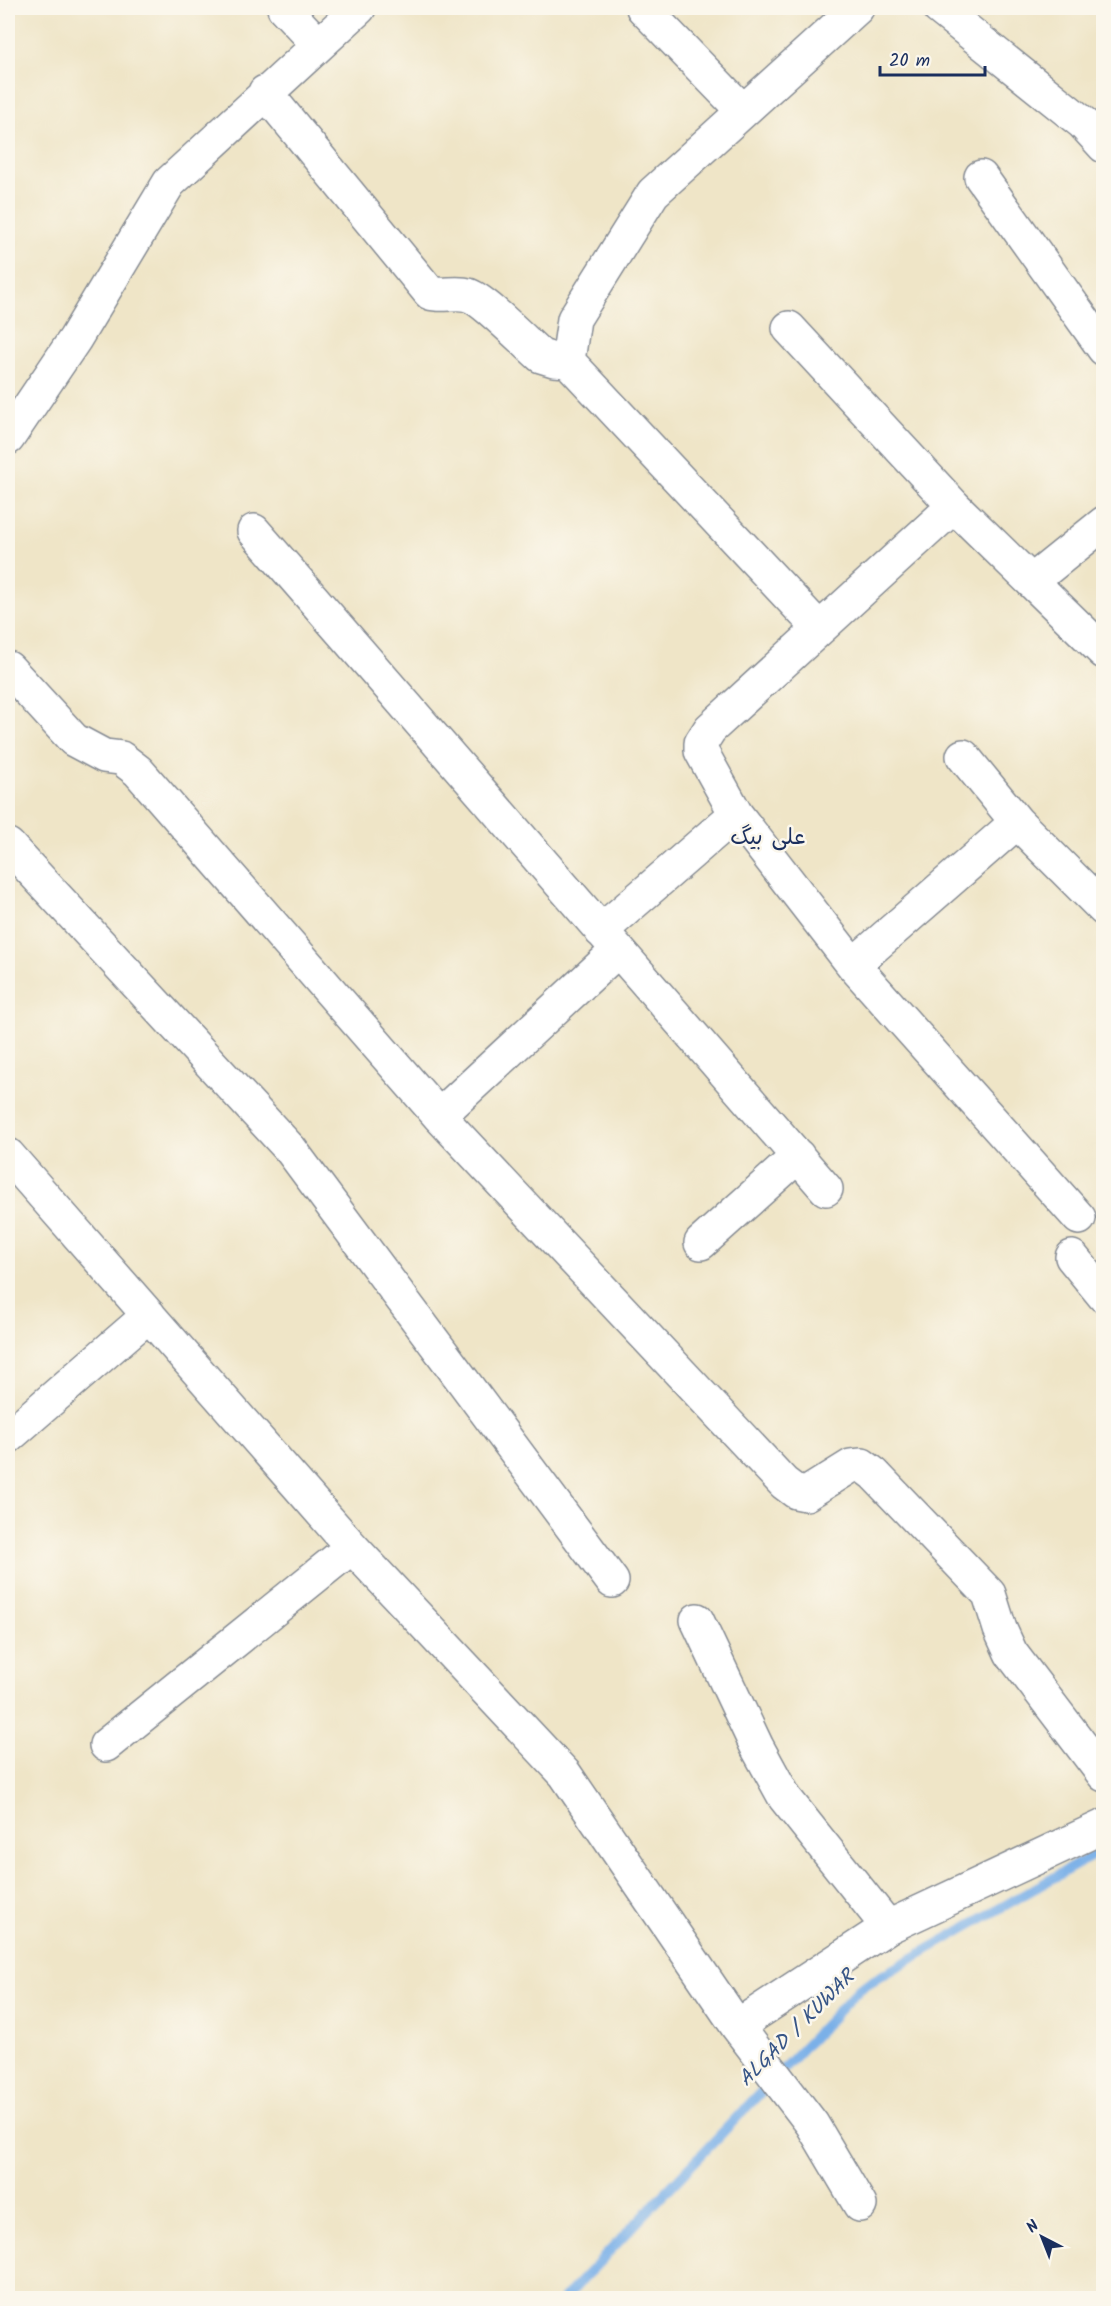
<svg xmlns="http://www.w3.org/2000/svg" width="1111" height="2306" font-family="Kalam,'Playpen Sans Arabic',sans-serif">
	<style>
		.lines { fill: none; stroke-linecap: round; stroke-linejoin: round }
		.stream { stroke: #7ab0e8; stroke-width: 10 }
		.minor-casing { stroke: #858a92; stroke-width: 36 }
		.minor { stroke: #fff; stroke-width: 33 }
		.labels { text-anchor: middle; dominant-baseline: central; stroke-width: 5; stroke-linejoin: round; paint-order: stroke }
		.water-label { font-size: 21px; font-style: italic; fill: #385687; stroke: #fbf7ec }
		.quarter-label { font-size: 22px; fill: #1b2f5e; stroke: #fbf7ec }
	</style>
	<rect width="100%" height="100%" fill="#fbf7ec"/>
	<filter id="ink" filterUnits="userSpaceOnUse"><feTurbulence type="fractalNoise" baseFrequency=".0167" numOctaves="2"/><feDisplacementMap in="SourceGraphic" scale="12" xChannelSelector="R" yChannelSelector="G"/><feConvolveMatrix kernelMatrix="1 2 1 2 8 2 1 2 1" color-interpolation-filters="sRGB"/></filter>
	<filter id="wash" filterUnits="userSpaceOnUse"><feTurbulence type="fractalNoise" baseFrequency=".008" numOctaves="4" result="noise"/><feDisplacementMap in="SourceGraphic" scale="24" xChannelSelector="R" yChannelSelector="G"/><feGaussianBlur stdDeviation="1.35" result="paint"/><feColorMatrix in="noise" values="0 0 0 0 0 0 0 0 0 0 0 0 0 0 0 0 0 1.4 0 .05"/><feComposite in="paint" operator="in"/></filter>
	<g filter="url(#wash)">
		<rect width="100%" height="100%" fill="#efe5c7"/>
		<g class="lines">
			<!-- stream -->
			<path class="stream" d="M565,2298L860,1988L1104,1849"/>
		</g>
	</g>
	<g filter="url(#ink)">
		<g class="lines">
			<defs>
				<path id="minor" d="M284,8L318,44
					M643,8L743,111
					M939,8L1083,123L1104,146
					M265,92L430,293C443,297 456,291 468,295C483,299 527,344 541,356L554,360L568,361L815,624
					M981,177L1104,349
					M789,328L954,506L1104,652
					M568,361L574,319L653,193L857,8
					M8,438L75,339L169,183L359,8
					M954,506L710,729L701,743V751L736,814L853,965L1079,1218
					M254,531L826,1189
					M1032,581L1104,523
					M8,668L74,740L104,756L121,758L138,771L439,1116L784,1483L796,1492L806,1494L851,1466L862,1465L874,1474L989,1594L1000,1629L1011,1653L1104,1775
					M963,756L1017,822L1104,909
					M8,845L291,1150L612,1581
					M601,931L736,814
					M853,965L1017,822
					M439,1116L618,950
					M8,1155L352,1547L565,1774L737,2026L812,2124L860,2205
					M701,1243L798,1156
					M1072,1257L1104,1296
					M8,1437L149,1315
					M697,1620L757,1747L785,1798L888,1927
					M106,1745L352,1547
					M737,2026L888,1927L1104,1826"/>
			</defs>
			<!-- minor casing -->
			<use href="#minor" class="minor-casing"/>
			<!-- minor -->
			<use href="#minor" class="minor"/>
		</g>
	</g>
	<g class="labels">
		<!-- water labels -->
		<g class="water-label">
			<text transform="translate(797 2029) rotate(-45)">ALGAD / KUWAR</text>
		</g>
		<!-- quarter labels -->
		<g class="quarter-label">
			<text x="768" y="838">علی بیگ</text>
		</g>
	</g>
	<!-- margin -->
	<rect width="1111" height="2306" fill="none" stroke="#fbf7ec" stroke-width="30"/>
	<!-- north arrow -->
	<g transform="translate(1042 2237) rotate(318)" stroke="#fbf7ec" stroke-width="4.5" paint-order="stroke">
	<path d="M0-4.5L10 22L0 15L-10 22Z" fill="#1b2f5e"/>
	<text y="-9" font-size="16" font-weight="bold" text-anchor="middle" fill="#1b2f5e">N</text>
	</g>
	<!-- scale -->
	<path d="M880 66v9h105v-9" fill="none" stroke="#1b2f5e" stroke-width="3"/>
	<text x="889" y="66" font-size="18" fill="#1b2f5e" stroke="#fbf7ec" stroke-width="4.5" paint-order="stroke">20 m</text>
</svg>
